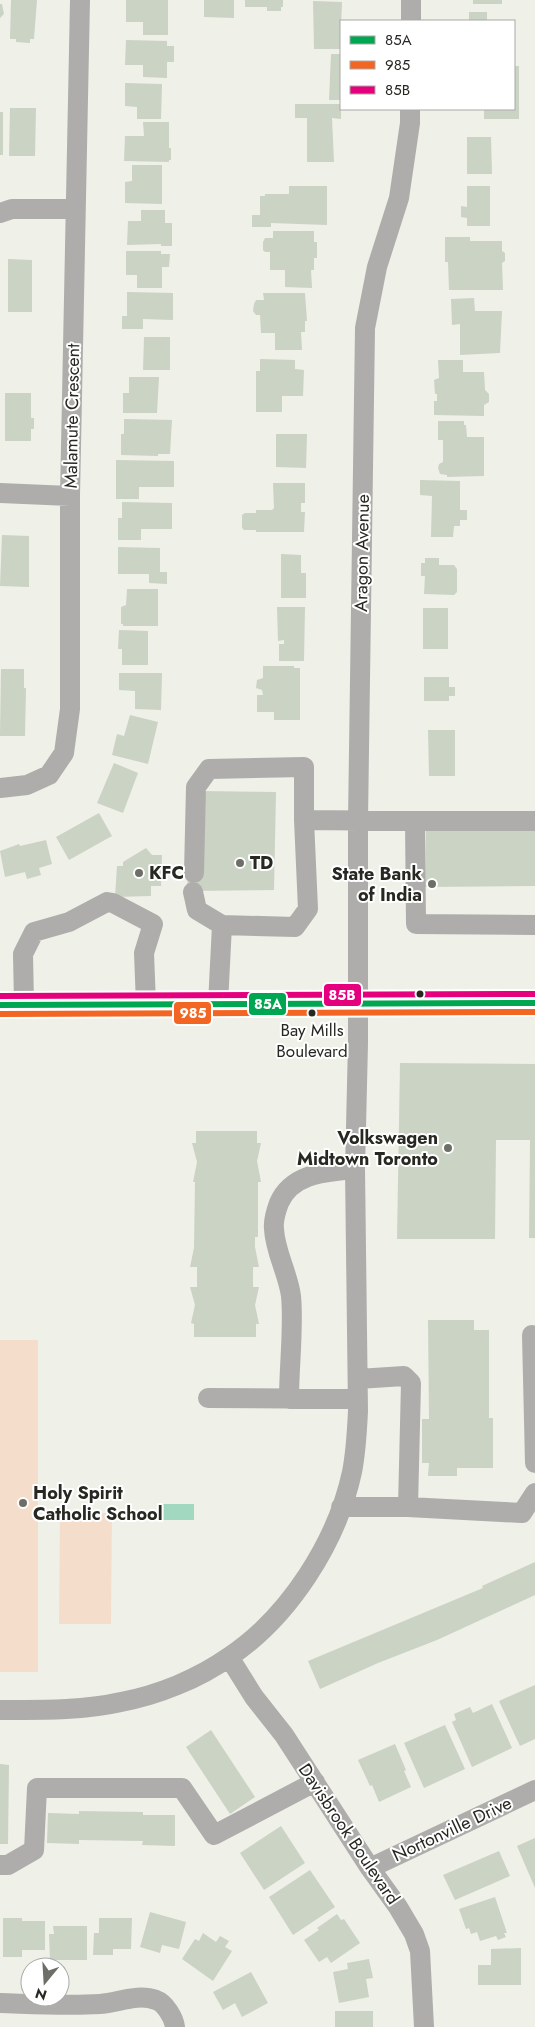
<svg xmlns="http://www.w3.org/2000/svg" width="535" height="2027" font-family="Jost,sans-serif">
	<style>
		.green { fill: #f4decb }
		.water { fill: #a2d8bf }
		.building { fill: #cad3c4 }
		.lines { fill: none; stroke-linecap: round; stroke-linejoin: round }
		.minor { stroke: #aeadab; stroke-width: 20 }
		.major { stroke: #afafac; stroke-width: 25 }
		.bus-1-casing { stroke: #fff; stroke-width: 10 }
		.bus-2-casing { stroke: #fff; stroke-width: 10 }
		.bus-3-casing { stroke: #fff; stroke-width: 10 }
		.bus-1 { stroke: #00a651; stroke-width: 6 }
		.bus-2 { stroke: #f26522; stroke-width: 6 }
		.bus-3 { stroke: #e5007d; stroke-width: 6 }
		.poi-dot { fill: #6e6e68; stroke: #fff; stroke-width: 2 }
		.bus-dot { fill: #282823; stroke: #fff; stroke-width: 2 }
		.labels { text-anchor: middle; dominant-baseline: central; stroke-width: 4; stroke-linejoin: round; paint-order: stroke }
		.bus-label { font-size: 17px; fill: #282823; stroke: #fff }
		.street-label { font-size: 18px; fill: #282823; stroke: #fff }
		.poi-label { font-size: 18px; font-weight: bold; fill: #282823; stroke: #fff; text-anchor: start }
		.line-badge { stroke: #fff; stroke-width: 2 }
		.badge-label { font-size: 14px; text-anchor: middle; font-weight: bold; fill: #fff }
	</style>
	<rect width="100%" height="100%" fill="#eff0e8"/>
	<!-- green -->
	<path class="green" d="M0,1340H38V1672H0Z
		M60,1513H112L111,1624H59Z"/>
	<!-- water -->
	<path class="water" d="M159,1504H194V1520H159Z"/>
	<!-- building -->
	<path class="building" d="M11,0H37L34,39H30V43L16,42V39H10Z
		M126,0H168V35H143V22H126Z
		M204,0H234V18L204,17Z
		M245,0H283V7H281V11H267V7H245Z
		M473,0H502V4H473Z
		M313,1L342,2L340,49H314Z
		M0,4H2L4,14L0,18Z
		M469,12H487V21H469Z
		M126,40L167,41V46H174V62H167V78L143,77V65H125Z
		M331,54H341V100H329Z
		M514,66H519V119H484V109H514Z
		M125,83L162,84L161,119H137V107L125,106Z
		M295,104H341V119L332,118L334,162H307V118H295Z
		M10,108H36L35,156H9Z
		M0,112H3V155H0Z
		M143,122H169V148H171V160H169V162L124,161L125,136H144Z
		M467,137H491L492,174H467Z
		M132,165H162V204L125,203V182L132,181Z
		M289,186H327V225L271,223V227H252V215H260V196H265V194H289Z
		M467,186H490V226H467V218L461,217V206L467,207Z
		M141,210H165V223H172V246H161V244L127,245L128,221H141Z
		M273,231H314V242H317V258H314V270H311L312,288L285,287V270H270V252H265L263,250V242L265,238H273Z
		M445,237H470V241H502V251L505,253V261L502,263L503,290H449L448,262H445Z
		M126,251H161V254H170L169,267H162V288H137V275H126Z
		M8,259L32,260V312H8Z
		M127,292L173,293V320L143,319V329H122V316H127Z
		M263,293H305L307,321H305V332H301L302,350H275V333H261L260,315H256L253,311L254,304L256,300H264Z
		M474,298L475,311H502L500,353L460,355V324L452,325L451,299Z
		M144,337H170V370H143Z
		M260,359L295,360V369L304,370L303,396H282V412H256V371H260Z
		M438,360H463V372H484L485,390L489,394V402L484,405V416L434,415V401H437V394H435L434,380L439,378Z
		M129,377H159L157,413H123V393H129Z
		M5,393H31V418H34V429H31V441H5Z
		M124,419L172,420L170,454H158V456L121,455V434H124Z
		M438,421H464V425H466L467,437H484V476L447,477V475L440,474L438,468L439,464L443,462V440H438Z
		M276,434H307L306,468L276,467Z
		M116,460L174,461V487H139V499H116Z
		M420,480L460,481V510H467V520H460V526H454L453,537H431L432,496L420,495Z
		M273,483H305V503H301V512H305L304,532H256V530H244L242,528V515L245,513H256V510H272L274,508Z
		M122,502L172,503V529H141V540H118V518H122Z
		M2,535L29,536V587L0,586Z
		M118,547L160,548V572H167V584L149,583V574H118Z
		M281,554L301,555V573H306V598H281Z
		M425,558H439V565H454L457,569V592L454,595L424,594L425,576H421V563H425Z
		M127,589H158V626H123V624H121V607L126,605Z
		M277,607H305L304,661H279V644H284V640L278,641Z
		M423,608H448V649H423Z
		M119,630L148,631V665H122V649H118Z
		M263,666H294V668H300V720H274V712H257V695H263L262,690L256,688L257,680L263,678Z
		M1,669H24V688H26L25,736H0Z
		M119,673H162L161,710L135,709V691L119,690Z
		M424,677H449V687H455V696H449V701H424Z
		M130,715L158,722L148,764L112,755L117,734L124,736Z
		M428,730H455V776H429Z
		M114,763L138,773L123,813L97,803Z
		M200,791L276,792L274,890L187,891L188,873Z
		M99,813L112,836L69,860L56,837Z
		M426,829H535V886L425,887Z
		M46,840L52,864L39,868L41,875L27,879L25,872L5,877L0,851L19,844L20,846Z
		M146,848L152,855H162L161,886H151V896L115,897L117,866H123V862Z
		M400,1063L535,1064V1238H529L530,1140H496L495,1239H397Z
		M196,1131H257V1143H261L257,1161L261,1182H258V1237H255V1247L259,1267H253V1287H259L255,1305L259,1324H256V1337H194V1324L191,1323L195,1305L190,1287H197V1267H190L194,1248L195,1182H193L197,1162L192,1143H196Z
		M428,1320H474V1330H489V1418H493V1468H457V1476H428L429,1463H422V1419H429Z
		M535,1562V1595L437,1640L378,1663L320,1689L308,1661L483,1588L482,1586Z
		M535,1685V1739L520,1746L499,1701Z
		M492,1704L512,1748L472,1767L452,1722L456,1720L454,1714L470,1707L473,1713Z
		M445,1725L465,1769L424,1788L404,1743Z
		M211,1730L255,1797L230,1814L186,1747Z
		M395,1744L406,1770L404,1771L411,1787L379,1802L372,1785L370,1786L358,1760Z
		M0,1764L9,1765L8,1844H0Z
		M79,1811L143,1812V1815H175V1846L142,1845L143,1841L79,1840V1844L47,1843L48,1813L79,1814Z
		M281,1826L305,1863L264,1890L240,1853Z
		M535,1838V1888L517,1846Z
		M499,1851L510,1876L455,1900L443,1875Z
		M310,1870L335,1907L293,1935L269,1897Z
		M495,1897L507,1933H504L506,1937L498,1940L496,1936L480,1941L477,1932L471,1934L469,1928L466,1929L459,1909Z
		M150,1912L186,1922L179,1949L162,1945L160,1953L140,1947Z
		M337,1914L341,1920L344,1919L360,1943L331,1963L327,1957L319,1962L304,1940L319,1930L317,1928Z
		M3,1918H22V1921H45V1950H22V1957H3Z
		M99,1918H132L131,1949H113V1955H93L94,1933H99Z
		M53,1926H87V1960H50L49,1934H54Z
		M203,1933L216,1942L220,1936L229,1941L225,1947L232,1951L213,1981L182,1959L195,1939L199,1941Z
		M521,1948V1985H478V1965H491V1949Z
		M369,1959L373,1978L366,1979L369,1997L339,2003L333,1972L348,1969L347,1963Z
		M251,1972L268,2003L242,2017L235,2003L223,2010L213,1992Z
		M335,2011H373V2027H335Z"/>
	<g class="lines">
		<!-- minor -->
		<path class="minor" d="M411,21V0
			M0,213L12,209H75
			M0,493L70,496
			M0,788L27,785L49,775L64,753L70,709V496L80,0
			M535,821H415L416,924L535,925
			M194,873L196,787L209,769L304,767V820
			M193,892L197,910L222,925
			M24,1004L23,954L34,932L69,922L107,902L113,903L153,924L144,953L146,1004
			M218,1004L222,925L295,927L308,909L304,820L415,821
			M532,1335L535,1463
			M208,1398L358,1399
			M289,1399C289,1367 294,1326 291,1296C288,1273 275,1252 274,1229C273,1220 276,1211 279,1203C292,1173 326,1172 355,1169
			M341,1507H408L411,1383L404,1376L358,1379
			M408,1507L522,1513L535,1493
			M229,1657L254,1697L284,1735L370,1868L398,1907L414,1934L420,1951L424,2027
			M0,1710C40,1710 81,1711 121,1702C158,1695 198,1679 229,1657C289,1617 337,1542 352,1472C356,1452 357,1432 358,1411L355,1169L358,1043V821L365,328L377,267L399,198L410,123V109
			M0,1865H8L34,1850L37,1788H182L214,1835L315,1782
			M370,1868L535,1790
			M0,2003C33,2004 67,2006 100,2004C118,2003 137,1993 156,2000C165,2003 174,2018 175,2027"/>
		<!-- major -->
		<path class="major" d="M0,1005L535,1003"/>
		<defs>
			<path id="bus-1" d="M0,1005L535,1003"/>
			<path id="bus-2" d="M0,1014L535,1012"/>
			<path id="bus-3" d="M0,996L535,994"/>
		</defs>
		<!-- bus-1 casing -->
		<use href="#bus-1" class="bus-1-casing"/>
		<!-- bus-2 casing -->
		<use href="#bus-2" class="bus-2-casing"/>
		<!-- bus-3 casing -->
		<use href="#bus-3" class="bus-3-casing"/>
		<!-- bus-1 -->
		<use href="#bus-1" class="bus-1"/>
		<!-- bus-2 -->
		<use href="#bus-2" class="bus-2"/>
		<!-- bus-3 -->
		<use href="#bus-3" class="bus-3"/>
	</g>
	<!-- markers -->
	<g class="poi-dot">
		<circle cx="240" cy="863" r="5"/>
		<circle cx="139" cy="873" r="5"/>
		<circle cx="432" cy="884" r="5"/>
		<circle cx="448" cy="1148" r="5"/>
		<circle cx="23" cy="1503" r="5"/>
	</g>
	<g class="bus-dot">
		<circle cx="420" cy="994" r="4.5"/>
		<circle cx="312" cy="1013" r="4.5"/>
	</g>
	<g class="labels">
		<!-- bus labels -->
		<g class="bus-label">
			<text x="312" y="1030">Bay Mills<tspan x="312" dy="21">Boulevard</tspan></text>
		</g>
		<!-- street labels -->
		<g class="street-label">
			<text transform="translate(72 416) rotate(-89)">Malamute Crescent</text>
			<text transform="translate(362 553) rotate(-89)">Aragon Avenue</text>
			<text transform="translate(452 1829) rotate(-25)">Nortonville Drive</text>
			<text transform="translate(349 1834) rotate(56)">Davisbrook Boulevard</text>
		</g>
		<!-- poi labels -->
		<g class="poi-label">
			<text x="250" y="863">TD</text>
			<text x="149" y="873">KFC</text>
			<text x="422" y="874" text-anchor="end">State Bank<tspan x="422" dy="21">of India</tspan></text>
			<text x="438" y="1138" text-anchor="end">Volkswagen<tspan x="438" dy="21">Midtown Toronto</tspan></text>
			<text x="33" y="1493">Holy Spirit<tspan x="33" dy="21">Catholic School</tspan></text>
		</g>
	</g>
	<g class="line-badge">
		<rect x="323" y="983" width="39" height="24" rx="5" fill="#e5007d"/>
		<rect x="248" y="992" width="39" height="24" rx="5" fill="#00a651"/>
		<rect x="173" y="1001" width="39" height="24" rx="5" fill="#f26522"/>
	</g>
	<g class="badge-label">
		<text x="342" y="1000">85B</text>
		<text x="268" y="1009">85A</text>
		<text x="193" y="1018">985</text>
	</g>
	<!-- legend -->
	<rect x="340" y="20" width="175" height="90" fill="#ffffff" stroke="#a9a9a7"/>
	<rect x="350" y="36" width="25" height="8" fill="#00a651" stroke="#a9a9a7"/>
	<text x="385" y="45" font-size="15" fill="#282823">85A</text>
	<rect x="350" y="61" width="25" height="8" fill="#f26522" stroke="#a9a9a7"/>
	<text x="385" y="70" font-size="15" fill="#282823">985</text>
	<rect x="350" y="86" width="25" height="8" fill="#e5007d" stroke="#a9a9a7"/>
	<text x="385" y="95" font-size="15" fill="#282823">85B</text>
	<!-- north arrow -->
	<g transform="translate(45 1982) rotate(198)"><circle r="24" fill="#ffffff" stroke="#a9a9a7"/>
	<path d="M0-4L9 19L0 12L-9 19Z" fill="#6e6e68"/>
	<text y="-8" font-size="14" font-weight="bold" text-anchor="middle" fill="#282823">N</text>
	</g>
</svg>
